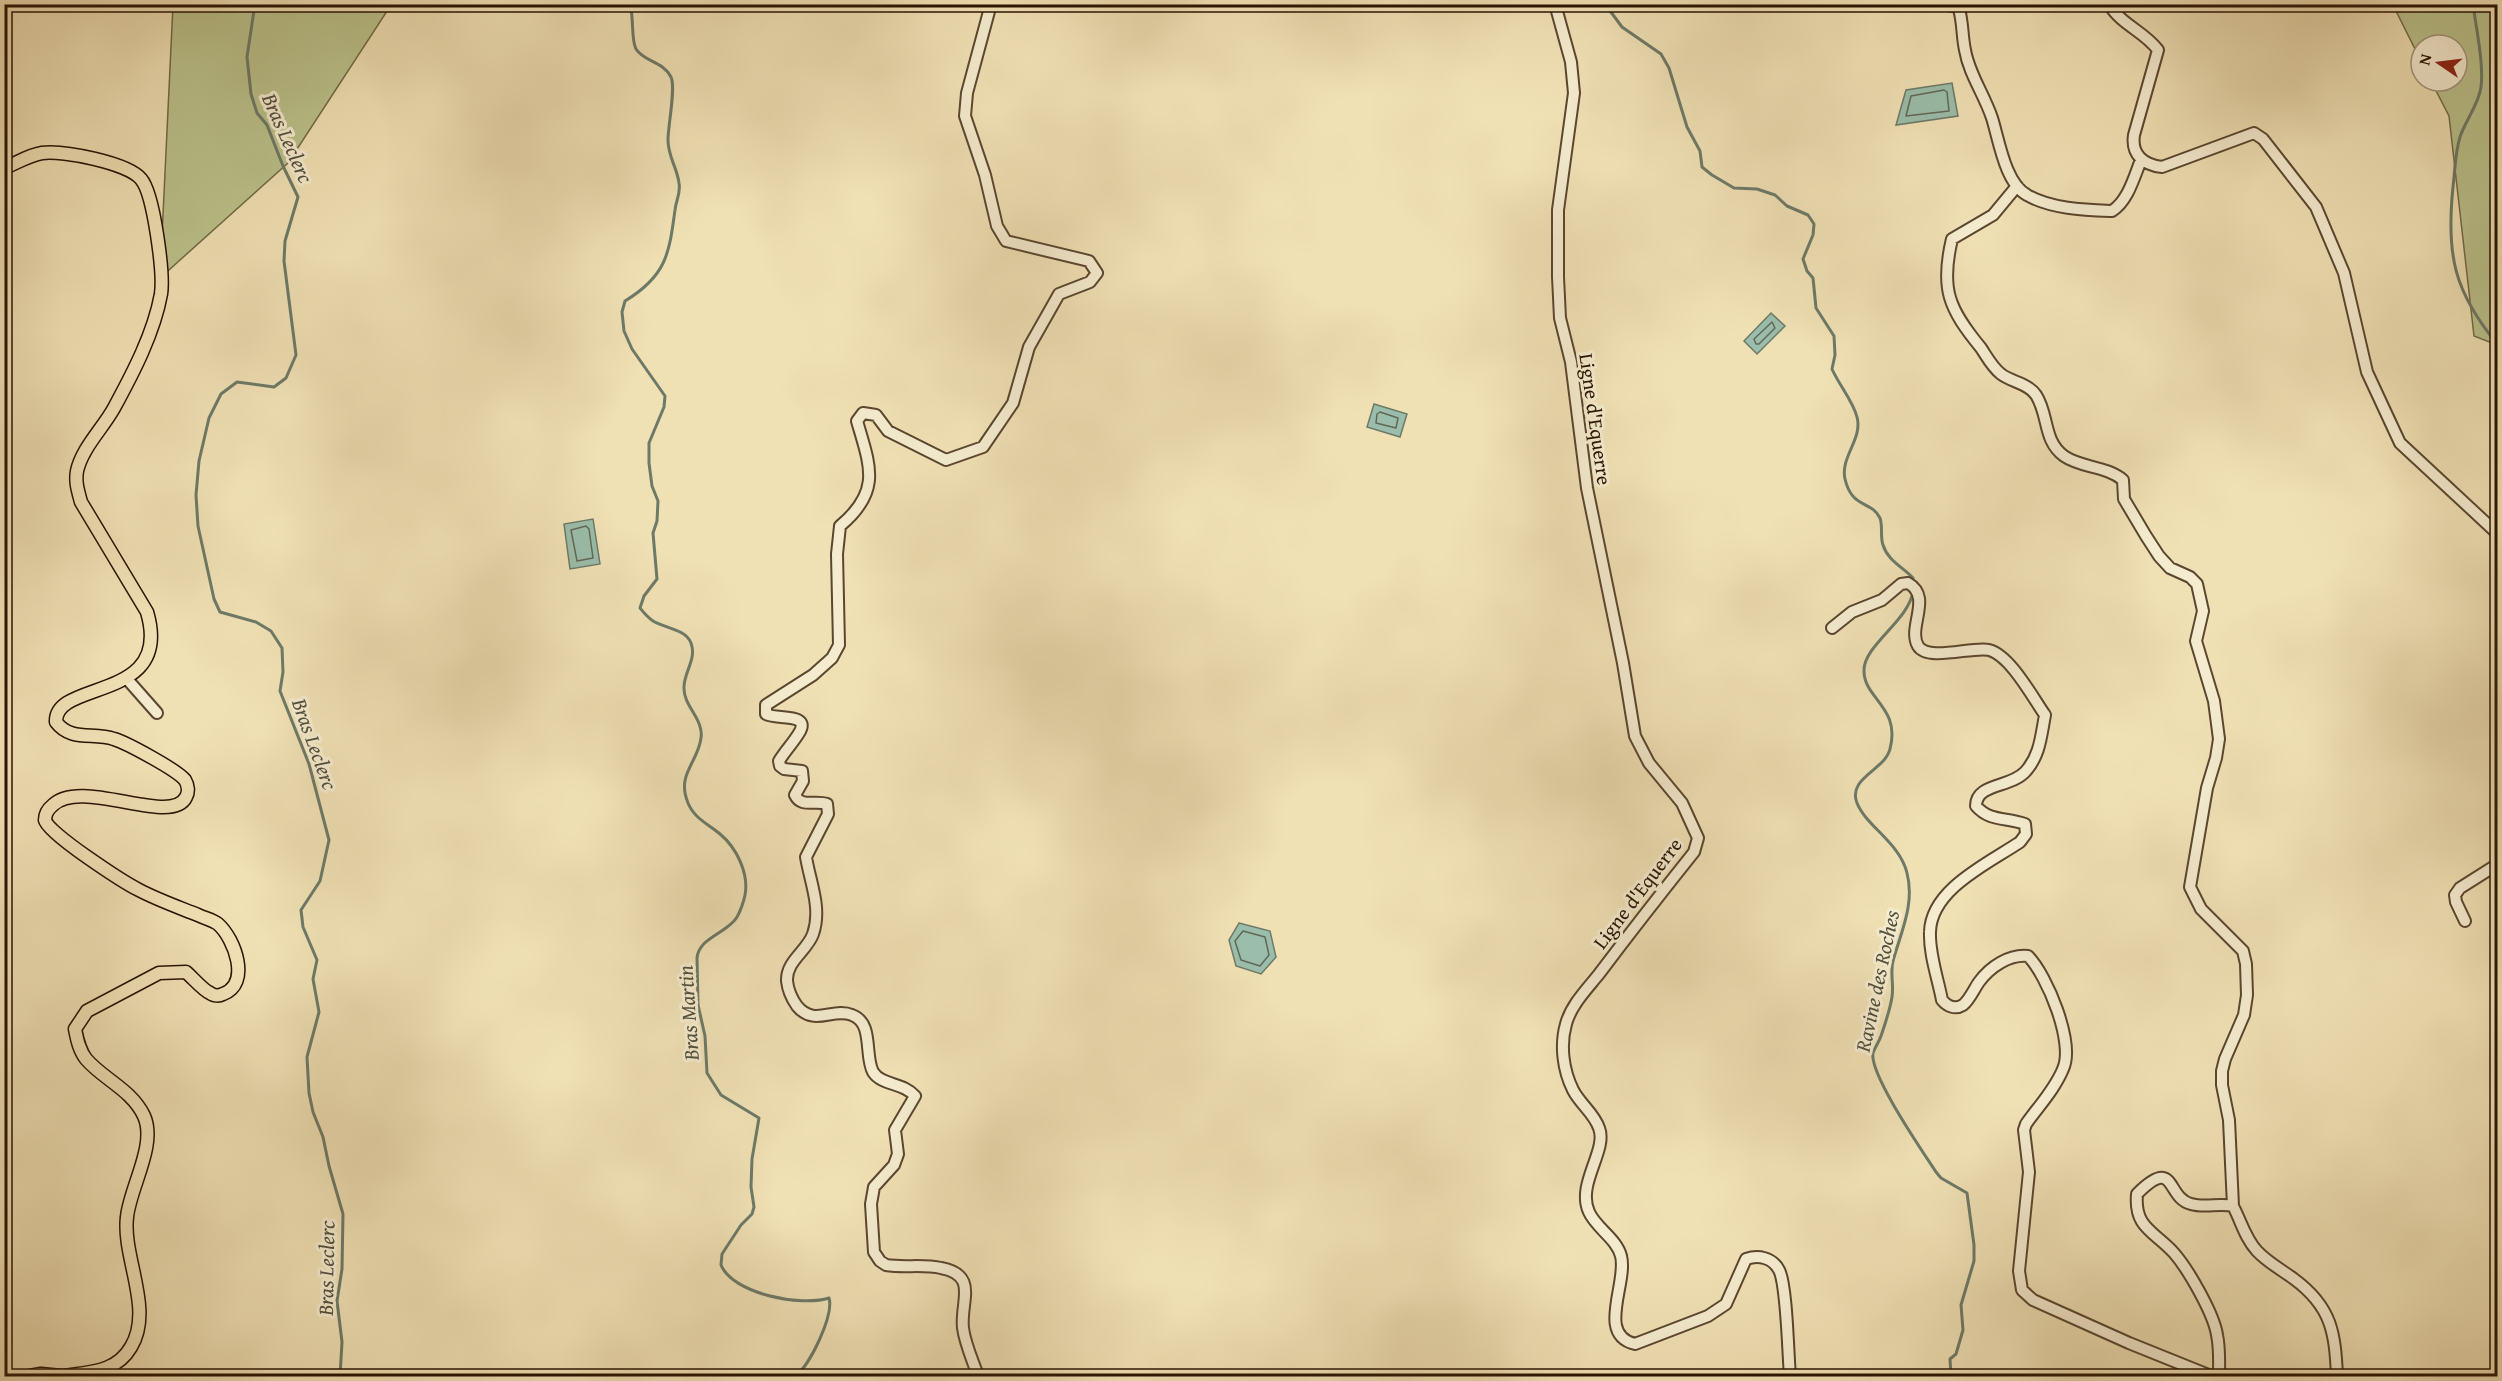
<svg xmlns="http://www.w3.org/2000/svg" width="2502" height="1381" font-family="'Gentium Book Plus',serif">
	<style>
		.green { fill: #bbc28c; stroke: #726a48; stroke-width: 1.5 }
		.water { fill: #9abeab; stroke: #6d7a68; stroke-width: 1.5 }
		.lines { fill: none; stroke-linecap: round; stroke-linejoin: round }
		.shore { stroke: #626857; stroke-width: 1.5 }
		.stream { stroke: #6d7a68; stroke-width: 3 }
		.minor-casing { stroke: #5b4630; stroke-width: 14 }
		.major-casing { stroke: #291303; stroke-width: 15 }
		.minor { stroke: #f5eccf; stroke-width: 10 }
		.major { stroke: #f0e1b5; stroke-width: 12 }
		.labels { text-anchor: middle; dominant-baseline: central; stroke-width: 6; stroke-linejoin: round; paint-order: stroke }
		.street-label { font-size: 20px; fill: #291303; stroke: #f5eccf }
		.water-label { font-size: 21px; font-style: italic; fill: #514f3e; stroke: #f5eccf }
	</style>
	<rect width="100%" height="100%" fill="#f0e1b5"/>
	<filter id="stains"><feTurbulence type="fractalNoise" baseFrequency=".00333" numOctaves="4"/><feColorMatrix values="0 0 0 0 .2 0 0 0 0 .09 0 0 0 0 .02 0 0 0 .5 -.17"/></filter>
	<radialGradient id="worn" r=".72"><stop offset=".6" stop-color="#630" stop-opacity="0"/><stop offset="1" stop-color="#630" stop-opacity=".3"/></radialGradient>
	<!-- green -->
	<path class="green" d="M173,5H391L288,163L160,278Z
		M2393,5H2497V345L2474,336L2449,116L2431,81H2457V45H2421V61Z"/>
	<!-- water -->
	<path class="water" d="M1952,83L1958,116L1896,125L1906,90Z
		M1771,313L1785,326L1757,354L1744,341Z
		M1374,404L1407,414L1400,437L1367,427Z
		M593,519L600,564L570,569L564,524Z
		M1239,923L1270,931L1276,957L1261,974L1236,966L1229,940Z"/>
	<g class="lines">
		<!-- shore -->
		<path class="shore" d="M1944,90L1947,92L1949,111L1906,116L1911,96Z
			M1772,322L1775,328L1759,344H1756L1754,339Z
			M1380,412L1398,418L1396,428L1376,423L1377,414Z
			M586,526L589,529L593,558L577,561L571,530Z
			M1243,931L1265,937L1269,955L1260,966L1241,960L1235,941Z"/>
		<!-- stream -->
		<path class="stream" d="M255,4L247,57L251,94L257,113L267,125L283,166L298,197L285,241L284,261L296,355L286,378L274,387L237,382L221,394L209,418L199,461L196,495L198,526L214,599L220,612L256,622L271,631L282,648L283,672L280,691L309,764L329,840L320,881L301,910L303,927L317,960L313,979L319,1012L307,1057L309,1093L313,1112L323,1137L329,1166L343,1214L342,1269L337,1301L342,1342L340,1376
			M630,4C634,18 631,40 636,49C644,62 663,61 671,77C676,88 668,125 668,140C668,157 677,167 679,183C681,193 676,200 675,210C669,255 666,276 625,301L622,312L624,331L632,349L665,396L664,407L649,443V463L652,486L658,501L657,521L653,533L657,579L644,596L640,608C644,613 647,617 653,621C664,628 686,629 691,643C697,659 684,672 684,687C683,706 704,719 701,738C698,763 676,774 688,803C694,818 708,824 720,834C737,848 749,874 745,895C744,901 740,912 737,917C728,933 699,937 697,958L698,1005L705,1036L707,1073L721,1095L759,1118L752,1159L751,1187L754,1207L752,1214L741,1225L722,1254L721,1265C733,1294 801,1307 829,1298C834,1315 810,1366 795,1376
			M1605,4L1622,27L1661,54L1669,68L1687,127L1700,151L1702,167L1712,175L1734,188L1757,189L1775,195L1787,206L1808,215L1814,224L1813,235L1803,259L1807,271L1813,278L1816,308L1834,336L1835,355L1832,369C1839,385 1853,401 1857,417C1863,439 1840,457 1845,479C1852,509 1871,500 1880,518C1883,526 1880,537 1883,545C1888,561 1903,567 1913,578L1914,585
			M2473,4C2476,28 2484,64 2481,87C2479,104 2465,121 2460,137C2455,153 2455,171 2453,187C2446,255 2454,292 2498,345
			M1913,592C1908,621 1863,646 1864,671C1864,699 1901,707 1890,749C1885,770 1847,778 1857,803C1866,826 1900,843 1907,873C1915,904 1901,932 1893,961C1890,973 1894,985 1892,997C1890,1010 1885,1024 1881,1036C1879,1042 1875,1047 1873,1053C1869,1074 1923,1152 1936,1172L1941,1178L1967,1193L1974,1245V1261L1961,1305L1963,1330L1956,1354L1950,1359L1951,1376"/>
		<defs>
			<path id="minor" d="M1555,4L1571,62L1574,93L1558,210V277L1560,318L1571,362L1587,488L1623,663L1635,736L1649,763L1682,803L1698,838L1694,852C1662,892 1630,933 1599,974C1587,989 1571,1005 1566,1024C1560,1045 1563,1070 1573,1090C1580,1104 1594,1113 1599,1128C1608,1150 1576,1184 1589,1212C1596,1228 1617,1239 1621,1256C1628,1283 1596,1335 1635,1344L1708,1316L1726,1304L1746,1259C1758,1255 1772,1257 1779,1270C1787,1285 1788,1355 1790,1376
				M1941,4L1955,6L1959,9C1963,23 1962,36 1965,50C1969,74 1984,94 1992,118C1999,140 2005,183 2027,195C2051,209 2085,210 2112,211C2128,201 2134,177 2141,160
				M2109,4C2121,25 2144,31 2158,50L2134,135C2131,155 2144,165 2162,167L2254,133L2263,139L2316,207L2344,273L2367,372L2400,443L2498,534
				M4,70V94
				M2017,186L1993,215L1952,239C1940,289 1949,309 1981,348C1987,357 1992,367 2001,374C2011,382 2028,383 2036,395C2049,415 2043,441 2064,456C2081,468 2107,466 2123,480L2124,499L2146,536L2159,556L2170,568L2190,577L2197,584L2203,611L2196,641L2214,701L2219,739L2216,758L2207,788L2190,887L2201,909L2243,951L2246,964L2247,995L2244,1015L2225,1059L2222,1071V1085L2229,1120L2233,1206
				M1832,628L1852,612L1882,600L1901,584L1908,583C1933,597 1907,627 1918,646C1928,662 1973,646 1989,650C2010,655 2033,698 2045,715C2041,736 2040,756 2025,772C2010,788 1976,783 1976,806C1990,822 2006,817 2025,824L2026,834L2020,842C1989,863 1931,889 1930,932C1929,954 1938,979 1942,1000C1947,1006 1955,1010 1963,1005C1970,999 1974,989 1979,982C1990,967 2009,954 2028,956C2047,975 2075,1043 2063,1069C2055,1089 2038,1107 2026,1124L2024,1130L2029,1172L2019,1271L2022,1290L2033,1300L2129,1343L2211,1376
				M127,679L157,713
				M2465,921L2456,902L2455,895L2460,888L2498,864
				M978,1376C973,1361 965,1344 963,1328C960,1302 979,1275 941,1268C923,1264 904,1268 886,1265L880,1261L874,1252L871,1204L874,1187L894,1165L898,1154L895,1130L915,1096C903,1082 882,1086 873,1072C864,1055 874,1023 852,1015C833,1007 814,1027 797,1006C792,999 788,990 787,981C786,961 807,951 813,934C822,908 810,882 806,857L828,814L827,804C815,800 801,808 795,795L803,781L802,771L784,769L780,766L779,761C785,751 793,743 799,733C812,712 775,720 766,714V705L813,675L832,658L839,645L837,554L840,526C882,491 870,466 857,421L863,413L876,415L888,431L946,460L983,447L1013,403L1029,347L1059,294L1090,282L1097,273L1089,261L1006,241L997,226L985,175L965,116L967,93L991,4
				M2219,1376C2219,1363 2220,1349 2217,1335C2214,1314 2188,1269 2174,1253C2154,1231 2134,1228 2137,1194C2176,1155 2166,1198 2191,1204C2204,1208 2220,1203 2233,1206C2241,1221 2245,1238 2257,1251C2267,1262 2282,1270 2294,1279C2332,1307 2335,1333 2337,1376"/>
			<path id="major" d="M4,168C17,163 29,155 42,153C63,150 128,163 141,179C154,194 164,274 161,294C154,333 133,373 114,408C103,428 82,448 77,471C75,482 78,491 81,502L147,612C174,703 54,679 56,722C71,742 93,732 114,739C127,743 177,770 185,780C188,785 189,792 186,797C172,827 81,777 53,805C48,809 45,813 45,820C47,833 125,883 139,890C158,900 178,907 198,915C204,918 213,920 218,924C235,939 251,984 223,994C219,996 214,996 210,993C203,990 193,978 186,972L159,973L87,1011L75,1029C77,1039 79,1050 86,1059C103,1079 132,1090 144,1116C157,1145 130,1187 127,1217C122,1257 154,1309 131,1347C116,1373 89,1372 63,1376
				M30,1376L41,1374L61,1376"/>
		</defs>
		<!-- minor casing -->
		<use href="#minor" class="minor-casing"/>
		<!-- major casing -->
		<use href="#major" class="major-casing"/>
		<!-- minor -->
		<use href="#minor" class="minor"/>
		<!-- major -->
		<use href="#major" class="major"/>
	</g>
	<g class="labels">
		<!-- street labels -->
		<g class="street-label">
			<text transform="translate(1596 419) rotate(82)">Ligne d'Equerre</text>
			<text transform="translate(1637 893) rotate(-53)">Ligne d'Equerre</text>
		</g>
		<!-- water labels -->
		<g class="water-label">
			<text transform="translate(288 138) rotate(66)">Bras Leclerc</text>
			<text transform="translate(315 744) rotate(70)">Bras Leclerc</text>
			<text transform="translate(1877 981) rotate(-78)">Ravine des Roches</text>
			<text transform="translate(688 1013) rotate(-94)">Bras Martin</text>
			<text transform="translate(326 1268) rotate(-89)">Bras Leclerc</text>
		</g>
	</g>
	<!-- margin -->
	<rect width="2502" height="1381" fill="none" stroke="#f0e1b5" stroke-width="24"/>
	<rect x="6" y="6" width="2490" height="1369" fill="none" stroke="#291303" stroke-width="3"/>
	<rect x="12" y="12" width="2478" height="1357" fill="none" stroke="#291303" stroke-width="1.5"/>
	<!-- north arrow -->
	<g transform="translate(2439 63) rotate(284)"><circle r="28" fill="#f5eccf" stroke="#a3957d" stroke-width="1.5"/>
	<path d="M0-4.5L10 22L0 15L-10 22Z" fill="#8f2418"/>
	<text y="-9" font-size="16" font-weight="bold" text-anchor="middle" fill="#291303">N</text>
	</g>
	<rect width="100%" height="100%" filter="url(#stains)"/>
	<rect width="100%" height="100%" fill="url(#worn)"/>
</svg>
